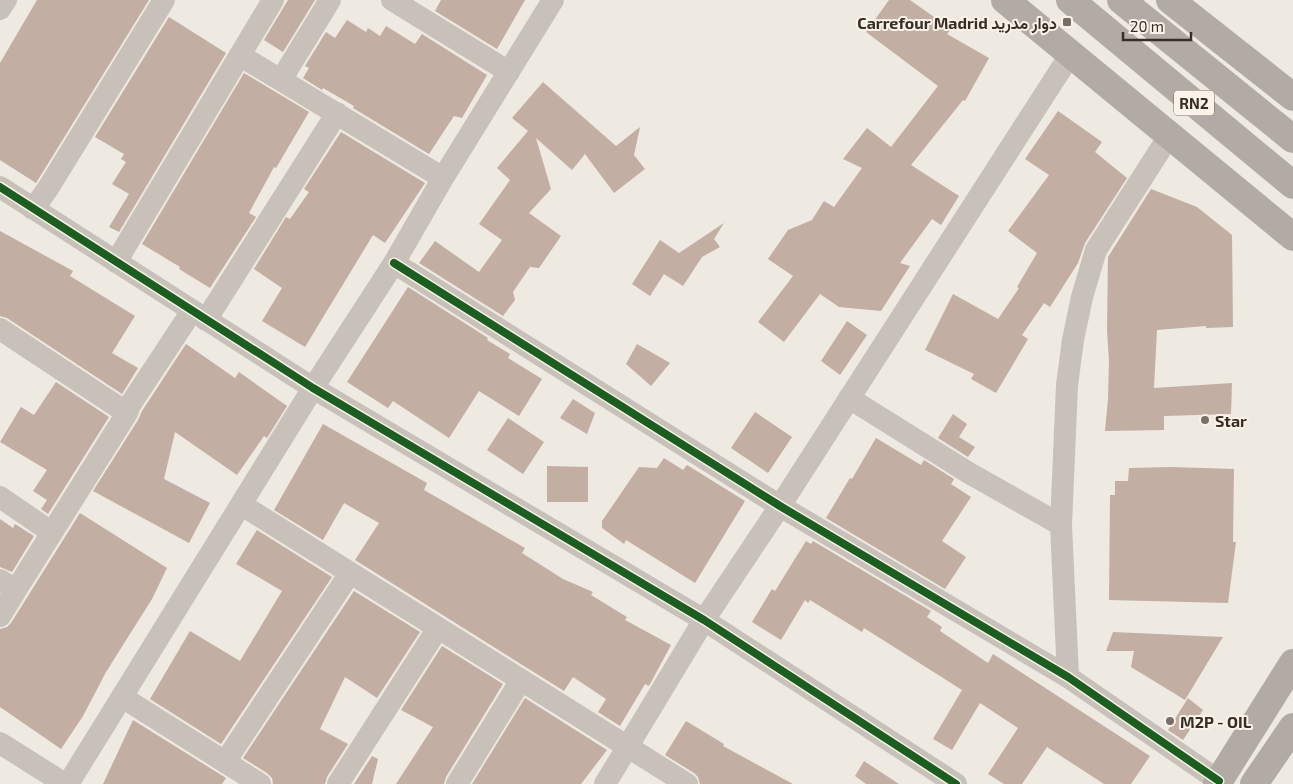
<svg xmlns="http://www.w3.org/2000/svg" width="1293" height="784" font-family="'Exo 2',Vazirmatn,sans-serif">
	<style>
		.building { fill: #c2aea2 }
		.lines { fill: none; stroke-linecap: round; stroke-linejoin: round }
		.minor { stroke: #c7c1ba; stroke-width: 22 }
		.trunk { stroke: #b2aba5; stroke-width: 28 }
		.cycleway-casing { stroke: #fbf3e9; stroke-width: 11 }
		.cycleway { stroke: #1b5e20; stroke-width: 8 }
		.poi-dot { fill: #786f69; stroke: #fbf3e9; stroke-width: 2 }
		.labels { text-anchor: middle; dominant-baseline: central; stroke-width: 4; stroke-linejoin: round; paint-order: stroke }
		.shield { fill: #fbf3e9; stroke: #726962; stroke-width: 1 }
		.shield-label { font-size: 15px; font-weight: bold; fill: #382e28 }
		.poi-label { font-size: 16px; font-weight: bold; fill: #382e28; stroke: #fbf3e9; text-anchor: start }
	</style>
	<rect width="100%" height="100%" fill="#eee9e1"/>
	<!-- building -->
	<path class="building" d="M37,0H149L36,183L0,160V63Z
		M288,0H315L283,52L264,40Z
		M441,0H525L497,49L435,11Z
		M889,0H910L951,29L947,34L989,58L965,101L963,100L911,165L959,196L941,225L932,219L900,263L910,266L881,311L839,307L820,294L784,342L758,322L793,276L768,259L788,230L812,220L824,201L834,207L862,168L843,159L867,128L891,147L938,86L866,32Z
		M169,17L226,53L119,232L109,227L129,194L112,184L126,162L121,159L124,154L95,137Z
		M347,20L366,32L368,28L380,36L386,26L415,44L422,34L487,75L462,118L454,116L429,154L353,108L354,106L323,88L322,90L303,78L309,68L305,66L326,32L335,38Z
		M244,73L309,112L276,168L274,167L249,213L256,217L210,288L179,269L180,267L142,244Z
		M543,82L616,146L640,127L634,155L645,169L614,193L585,154L572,170L536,138L551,189L529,213L561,236L539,268L530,267L513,292L515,300L503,316L419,263L435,241L479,272L502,240L479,224L510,180L497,168L528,131L512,118Z
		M1058,111L1102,142L1095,152L1127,178L1085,243L1078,263L1050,307L1044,303L1022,335L1028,339L996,393L971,379L974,374L925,350L953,294L998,319L1019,288L1017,287L1037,253L1008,231L1049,175L1025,159Z
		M341,132L425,183L385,243L373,235L305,347L262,321L282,288L254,269L286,217L290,219L309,192L304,189Z
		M1151,189L1197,207L1232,235L1233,327L1206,328V326L1157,330L1154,388L1232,383L1231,414L1164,416V430L1105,431L1108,399L1109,361L1107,331L1108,257Z
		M724,223L714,239L720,247L702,257L683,286L664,274L650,296L632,284L660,240L679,253Z
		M0,231L73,271L70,276L135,316L112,353L138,368L122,394L7,318L0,316Z
		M408,287L488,338L487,340L510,354L508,358L542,379L519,416L479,391L449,438L393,401L388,408L347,382Z
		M847,321L867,335L840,375L821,361Z
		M186,344L235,378L239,372L287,406L267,438L264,436L237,475L175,432L164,479L210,503L189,543L93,491L138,420L142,411Z
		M637,344L670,363L651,386L626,364Z
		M56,382L109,417L48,514L41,509L47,500L33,491L47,470L0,442L21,407L34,415Z
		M573,399L595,413L587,434L560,418Z
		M755,412L792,437L768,473L731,448Z
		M953,414L967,424L959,437L975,447L968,457L938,438Z
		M508,418L544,442L523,474L487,450Z
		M323,424L427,483L424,490L525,548L522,553L563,579L593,592L591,595L627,617L625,620L671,645L649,686L645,684L620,726L598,712L606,699L573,677L564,691L355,560L379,523L344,503L323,540L274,510Z
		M876,438L921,465L924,460L954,479L951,484L971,497L942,541L966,557L945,589L826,518L850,478L852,479Z
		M664,458L683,470L687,465L745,501L695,583L626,540L624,544L602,528V521L639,467L657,468Z
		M547,466L588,467V502H547Z
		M1171,467L1234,469L1233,542H1236L1228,603L1109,600L1110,495H1115V481H1128L1129,468Z
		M80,513L167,568L152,599L106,672L83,716L61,749L0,707V629L7,627L11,623Z
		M0,519L13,528L15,524L34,536L12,572L0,567Z
		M257,530L332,577L221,744L150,699L190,631L240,661L282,591L236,564Z
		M806,541L811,544L813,541L931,611L927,617L942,627L940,631L988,663L993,654L1150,756L1131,784H1104L1047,747L1022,784H1004L988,774L1018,728L980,703L952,750L933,739L962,690L864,628L862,632L810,600L808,603L805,600L781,640L752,622L772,589L775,591Z
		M354,591L420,632L377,698L345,677L320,729L348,744L327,777L325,784H273L272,778L267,773L243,758Z
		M1113,632L1223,637L1185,700L1131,667L1134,651H1106Z
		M442,646L503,684L446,777L444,784H396L433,727L401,710Z
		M525,698L607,750L581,784H472Z
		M1188,698L1203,710L1183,740L1168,730Z
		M133,720L226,778L222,784H103Z
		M686,721L724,744L723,746L793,784H700L698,777L694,773L665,755Z
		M372,756L378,759L372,784H354Z
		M864,761L899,784H866L855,776Z"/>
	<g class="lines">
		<!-- minor -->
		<path class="minor" d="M392,0L509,72
			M0,9L6,0
			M241,56L443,178
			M281,80L330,0
			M0,187L313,388L704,620L956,784
			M33,209L47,190L164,0
			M116,262L273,0
			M394,263L780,506L1068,677L1219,781
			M206,320L337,113
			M0,329L127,413
			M849,398L969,473L1061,525
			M0,497L51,532
			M242,505L687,784
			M0,580L16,590L0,616
			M16,590L127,413L130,405L192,311
			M1068,677L1061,525L1067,385L1073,340L1082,297L1096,250L1169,136
			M122,697L260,784
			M0,743L65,784
			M225,762L350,573
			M68,784L313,388L394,263L443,178L553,0
			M338,784L438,628
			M457,784L521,680
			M605,784L704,620L780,506L1070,55"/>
		<!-- trunk -->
		<path class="trunk" d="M1005,0L1293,237
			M1070,0L1293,185
			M1121,0L1293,139
			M1170,0L1293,97
			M1217,784L1293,663
			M1254,784L1293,727"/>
		<defs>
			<path id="cycleway" d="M0,187L313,388L704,620L956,784
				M394,263L780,506L1068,677L1219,781"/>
		</defs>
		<!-- cycleway casing -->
		<use href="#cycleway" class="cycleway-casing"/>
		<!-- cycleway -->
		<use href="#cycleway" class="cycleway"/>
	</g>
	<!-- markers -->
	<g class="poi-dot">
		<rect x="1062" y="17" width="10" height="10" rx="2.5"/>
		<circle cx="1205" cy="420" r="5"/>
		<circle cx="1170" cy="721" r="5"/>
	</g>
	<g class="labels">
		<!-- shield labels -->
		<rect class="shield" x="1174" y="90.5" width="40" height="25" rx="4"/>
		<g class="shield-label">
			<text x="1194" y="103">RN2</text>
		</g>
		<!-- poi labels -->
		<g class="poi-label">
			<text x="1057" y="22" text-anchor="end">Carrefour Madrid دوار مدريد</text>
			<text x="1215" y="420">Star</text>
			<text x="1180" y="721">M2P - OIL</text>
		</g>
	</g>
	<!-- scale -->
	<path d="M1123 32v8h68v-8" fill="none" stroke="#382e28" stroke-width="2.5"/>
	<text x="1130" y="32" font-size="15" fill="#382e28" stroke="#fbf3e9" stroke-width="4" paint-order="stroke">20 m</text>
</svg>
